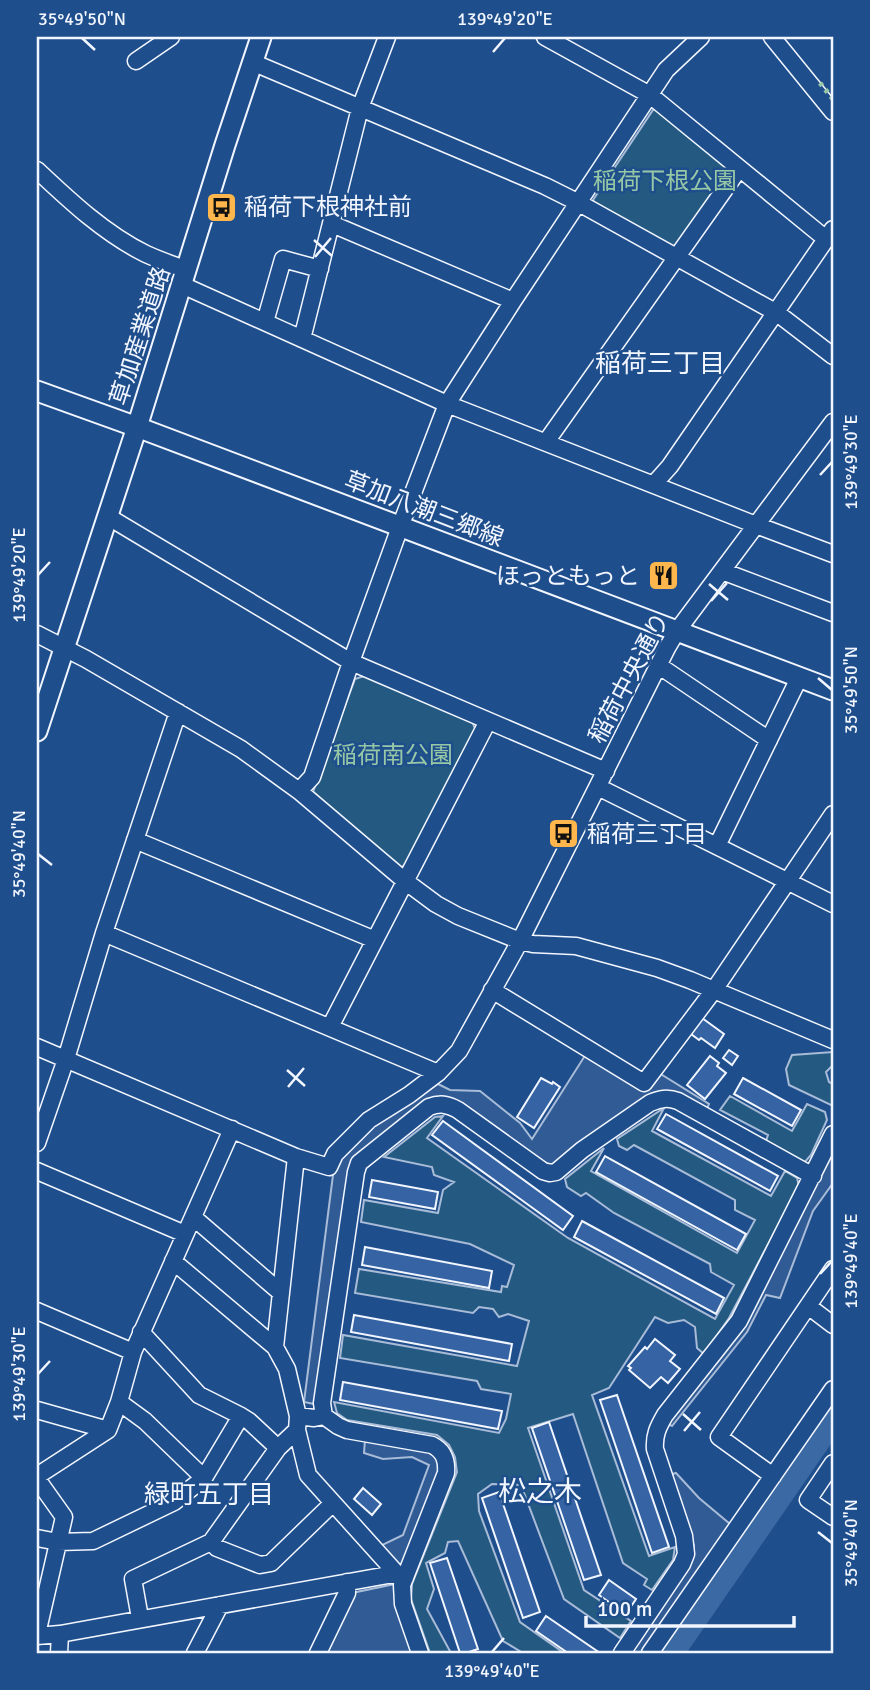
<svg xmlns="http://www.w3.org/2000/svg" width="870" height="1690" font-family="Signika,'Noto Sans JP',sans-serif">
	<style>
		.green { fill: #245a82; stroke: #a8bbd7; stroke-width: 2 }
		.parking { fill: #305b95; stroke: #a8bbd7; stroke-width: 2 }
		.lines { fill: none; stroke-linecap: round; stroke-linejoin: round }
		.river { stroke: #3b69a3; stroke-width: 24 }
		.building { fill: #3563a3; stroke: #f2f6ff; stroke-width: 2 }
		.minor-casing { stroke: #f2f6ff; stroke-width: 19 }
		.major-casing { stroke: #f2f6ff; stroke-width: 23 }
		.minor { stroke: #1f4e8c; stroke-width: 16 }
		.major { stroke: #1f4e8c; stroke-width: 19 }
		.hedge { stroke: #97c8a6; stroke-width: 5; stroke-dasharray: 3.5 5; stroke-linecap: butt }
		.ticks { fill: none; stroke: #f2f6ff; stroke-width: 2.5 }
		.labels { text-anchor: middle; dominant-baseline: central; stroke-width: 5; stroke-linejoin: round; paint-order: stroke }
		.park-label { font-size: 24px; fill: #97c8a6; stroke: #1f4e8c }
		.poi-label { font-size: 24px; fill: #f2f6ff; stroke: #1f4e8c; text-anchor: start }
		.street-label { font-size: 24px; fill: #f2f6ff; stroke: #1f4e8c }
		.neighbourhood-label { font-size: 26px; fill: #f2f6ff; stroke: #1f4e8c }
		.quarter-label { font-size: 28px; fill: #f2f6ff; stroke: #1f4e8c }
		.neatline { fill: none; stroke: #f2f6ff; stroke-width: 2.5 }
		.ticks-label { font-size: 18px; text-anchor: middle; fill: #f2f6ff }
	</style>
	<rect width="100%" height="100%" fill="#1f4e8c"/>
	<!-- green -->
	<path class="green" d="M658,109L729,167L730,175L679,245L673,247L596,206L593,200L653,110Z
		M364,676L472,721L475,729L406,866L400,867L313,792L355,679Z
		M833,1052V1065L826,1072L829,1082L833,1084V1106L789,1085L786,1069L792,1055Z
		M730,1096L792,1131L807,1104L825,1112L827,1120L811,1155L804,1163L766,1141L768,1135L720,1110Z
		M664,1108L652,1131L771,1196L785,1171L797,1178L799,1186L729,1318L704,1354L697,1348L695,1327L684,1320L668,1323L655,1317L609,1388L592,1395L649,1556L675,1547L673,1560L652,1590L644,1585L647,1579L623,1563L573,1414L528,1428L584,1590L631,1621L620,1638L564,1599L521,1485L492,1484L478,1494L479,1511L520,1622L564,1653H523L503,1641L458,1541L448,1542L445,1553L426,1563L434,1589L427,1609L451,1653H430L411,1599L412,1584L457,1472L455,1457L449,1445L437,1435L347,1420L337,1413L334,1402L499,1433L506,1419L511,1394L481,1389L477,1381L340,1358L343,1335L517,1366L529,1321L508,1314L499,1317L493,1309L479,1307L473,1313L355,1293L359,1269L501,1292L502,1286L507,1287L514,1265L470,1244L361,1222L364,1200L438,1213L443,1190L454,1182L434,1175L432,1167L384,1157L435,1117L443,1116L427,1138L568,1238L715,1319L734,1285L711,1272L710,1264L614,1213L586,1193L581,1196L567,1187L565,1179L604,1148L591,1171L737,1253L755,1220L735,1210V1200L634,1145L627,1150L619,1146L617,1139Z"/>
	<!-- parking -->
	<path class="parking" d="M586,1054L645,1090L659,1073L709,1104L706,1111L674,1092L554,1166L540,1165L440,1098L350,1167L314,1404L304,1402L333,1175L339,1161L371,1126L438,1084L450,1090L480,1091L520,1123L532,1139Z
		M833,1147V1183L813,1211L780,1298L766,1295L747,1332L672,1426L666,1423L741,1327Z
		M365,1440L427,1450L438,1457L442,1466L403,1566L399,1568L380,1546L403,1535L429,1465L412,1457L383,1459L364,1453Z
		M676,1473L699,1498L730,1524L641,1653H628L689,1564L694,1546L669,1475Z
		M395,1584L413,1653H323L352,1593Z"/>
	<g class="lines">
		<!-- river -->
		<path class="river" d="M672,1653L833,1420"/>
	</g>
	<!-- building -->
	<path class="building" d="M702,1018L724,1034L715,1048L701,1038L699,1040L691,1034Z
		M729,1050L738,1056L732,1065L723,1058Z
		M710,1056L719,1063L717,1066L726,1073L705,1099L687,1085Z
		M541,1078L552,1084L553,1082L560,1087L534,1128L517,1117Z
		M743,1078L801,1110L792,1126L734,1094Z
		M666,1114L778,1176L770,1191L657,1129Z
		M443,1121L573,1216L563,1230L432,1135Z
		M605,1156L746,1234L737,1250L596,1172Z
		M372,1180L438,1192L435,1209L369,1197Z
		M582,1221L724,1298L716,1314L574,1237Z
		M365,1247L492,1271L489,1288L362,1265Z
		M354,1315L512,1344L509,1361L351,1332Z
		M655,1339L675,1355L670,1361L680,1369L668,1383L661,1377L650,1388L629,1370L631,1368L628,1366L645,1347L647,1349Z
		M343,1382L502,1411L498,1429L340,1400Z
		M617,1395L669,1547L652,1553L600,1400Z
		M549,1422L601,1575L584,1580L532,1428Z
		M363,1488L381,1504L372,1515L354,1499Z
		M499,1492L540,1612L523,1618L482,1498Z
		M447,1558L478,1649L466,1653H460L430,1563Z
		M609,1580L636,1599L626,1614L599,1595Z
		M546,1616L600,1653H568L536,1631Z"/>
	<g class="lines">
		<defs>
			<path id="minor" d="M545,37L650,95L826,239
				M772,37L833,112
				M136,61L171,37
				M252,62L545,186L579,203L777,313L833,356
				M37,170C70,201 105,234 146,254C159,260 174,265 187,270
				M332,224L513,301
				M182,285L447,404L756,525L833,554
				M265,322L283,259L320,269
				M302,339L360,108L387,37
				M546,442L739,169
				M654,484L670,466L833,229
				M107,516L351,662L606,771
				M722,571L833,613
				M37,634L86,659L241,749L299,791L405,881L436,904L458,916L520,941L533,944L576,946L657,968L690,980L833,1040
				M658,665L769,740
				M598,787L833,904
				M299,791L312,777L351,662L400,527L447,404L513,301L666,70L701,37
				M135,840L375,940
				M717,846L799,678
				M104,933L438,1073
				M492,990L644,1083L714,990L833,814
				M330,1027L488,721
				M37,1047L296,1157L329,1167L335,1154L369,1120L409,1095L438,1073L459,1051L520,941L667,648L677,631L833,422
				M37,1143L66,1059L104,933L178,712
				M37,1171L185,1234
				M193,1217L280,1292
				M173,1261L275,1347L287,1369L298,1416
				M808,1306L833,1325
				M37,1311L133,1352
				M275,1347L296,1157
				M119,1402L145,1421L204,1478
				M37,1410L108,1430L119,1402L133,1352L232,1129
				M241,1416L249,1421L278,1448
				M324,1416L314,1418L298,1416L297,1430L308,1475L398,1575
				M833,1463L808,1500L833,1517
				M37,1476L108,1430
				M773,1476L719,1437L833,1269
				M37,1479L64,1517L37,1634
				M37,1538L58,1542L93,1541L174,1502L204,1478L241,1416L199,1395L141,1332
				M211,1542L217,1548L260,1565L271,1563L333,1503
				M140,1618L133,1579L211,1542L278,1448L297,1430
				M37,1636L60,1634L388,1575H398L405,1578
				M59,1653L60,1634
				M195,1653L220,1605
				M318,1653L347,1593V1582
				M420,1653L403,1604L402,1585L446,1473C447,1460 444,1451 432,1445L347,1430L338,1426L324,1416L322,1403L356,1172L359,1163L429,1107C440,1103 447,1104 458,1110L543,1171L550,1173L556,1172L582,1150L650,1103C660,1099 667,1097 678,1101L813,1176
				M622,1653L682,1564L686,1554L684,1536L655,1449C654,1435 658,1427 665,1415L739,1321L833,1134
				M650,1653L833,1389"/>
			<path id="major" d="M37,391L137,427L833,690
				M37,731L137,427L225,145L261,37"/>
		</defs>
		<!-- minor casing -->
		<use href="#minor" class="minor-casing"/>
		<!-- major casing -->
		<use href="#major" class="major-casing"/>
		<!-- minor -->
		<use href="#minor" class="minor"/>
		<!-- major -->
		<use href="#major" class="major"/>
		<!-- hedge -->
		<path class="hedge" d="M820,83L833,99"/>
	</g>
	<!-- ticks -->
	<path class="ticks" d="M82,38L95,50M493,52L505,38M314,240L332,256M315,257L331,238M820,475L832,462M38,575L50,562M709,584L728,600M711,601L727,583M818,678L832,690M38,854L52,865M287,1070L305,1086M288,1087L304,1068M820,1274L832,1261M38,1374L50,1361M683,1414L701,1430M684,1431L700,1412M818,1532L832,1543M492,1652L504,1638"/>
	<!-- icons -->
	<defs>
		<symbol id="bus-square" viewBox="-11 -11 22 22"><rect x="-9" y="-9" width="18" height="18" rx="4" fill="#ffb74d" stroke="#1f4e8c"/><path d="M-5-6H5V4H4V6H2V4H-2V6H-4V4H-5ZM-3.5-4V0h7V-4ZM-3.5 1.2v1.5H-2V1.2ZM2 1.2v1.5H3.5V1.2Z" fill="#111"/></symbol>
		<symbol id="restaurant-square" viewBox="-11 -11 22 22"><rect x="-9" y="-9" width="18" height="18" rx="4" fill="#ffb74d" stroke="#1f4e8c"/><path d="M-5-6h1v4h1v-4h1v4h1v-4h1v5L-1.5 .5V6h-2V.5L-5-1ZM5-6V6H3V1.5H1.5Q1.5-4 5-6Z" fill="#111"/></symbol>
	</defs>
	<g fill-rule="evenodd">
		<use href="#bus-square" x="204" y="190" width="35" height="35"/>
		<use href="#restaurant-square" x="646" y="558" width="35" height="35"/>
		<use href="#bus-square" x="546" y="816" width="35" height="35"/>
	</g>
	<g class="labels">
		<!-- park labels -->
		<g class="park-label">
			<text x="665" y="181">稲荷下根公園</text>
			<text x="393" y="755">稲荷南公園</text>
		</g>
		<!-- poi labels -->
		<g class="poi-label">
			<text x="244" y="207">稲荷下根神社前</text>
			<text x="640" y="576" text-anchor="end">ほっともっと</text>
			<text x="587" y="834">稲荷三丁目</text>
		</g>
		<!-- street labels -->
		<g class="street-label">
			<text transform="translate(140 336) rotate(-72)">草加産業道路</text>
			<text transform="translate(424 509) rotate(21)">草加八潮三郷線</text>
			<text transform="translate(629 678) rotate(-62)">稲荷中央通り</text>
		</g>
		<!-- neighbourhood labels -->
		<g class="neighbourhood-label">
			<text x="660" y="364">稲荷三丁目</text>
			<text x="209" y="1495">緑町五丁目</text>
		</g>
		<!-- quarter labels -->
		<g class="quarter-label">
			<text x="540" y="1492">松之木</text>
		</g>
	</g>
	<!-- border -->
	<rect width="870" height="1690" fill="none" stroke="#1f4e8c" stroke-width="77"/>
	<!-- scale -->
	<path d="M586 1616v10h208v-10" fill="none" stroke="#f2f6ff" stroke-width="3.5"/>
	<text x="597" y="1616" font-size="21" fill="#f2f6ff" stroke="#1f4e8c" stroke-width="5" paint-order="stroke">100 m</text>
	<rect x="38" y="38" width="794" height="1614" class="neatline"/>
	<g class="ticks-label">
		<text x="82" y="25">35°49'50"N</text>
		<text x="505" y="25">139°49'20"E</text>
		<text transform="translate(851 462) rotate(-90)" y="6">139°49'30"E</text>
		<text transform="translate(19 575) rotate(-90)" y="6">139°49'20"E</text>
		<text transform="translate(851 690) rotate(-90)" y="6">35°49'50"N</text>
		<text transform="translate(19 854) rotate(-90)" y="6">35°49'40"N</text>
		<text transform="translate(851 1261) rotate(-90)" y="6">139°49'40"E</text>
		<text transform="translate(19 1374) rotate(-90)" y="6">139°49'30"E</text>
		<text transform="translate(851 1543) rotate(-90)" y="6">35°49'40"N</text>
		<text x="492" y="1677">139°49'40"E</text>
	</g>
</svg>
